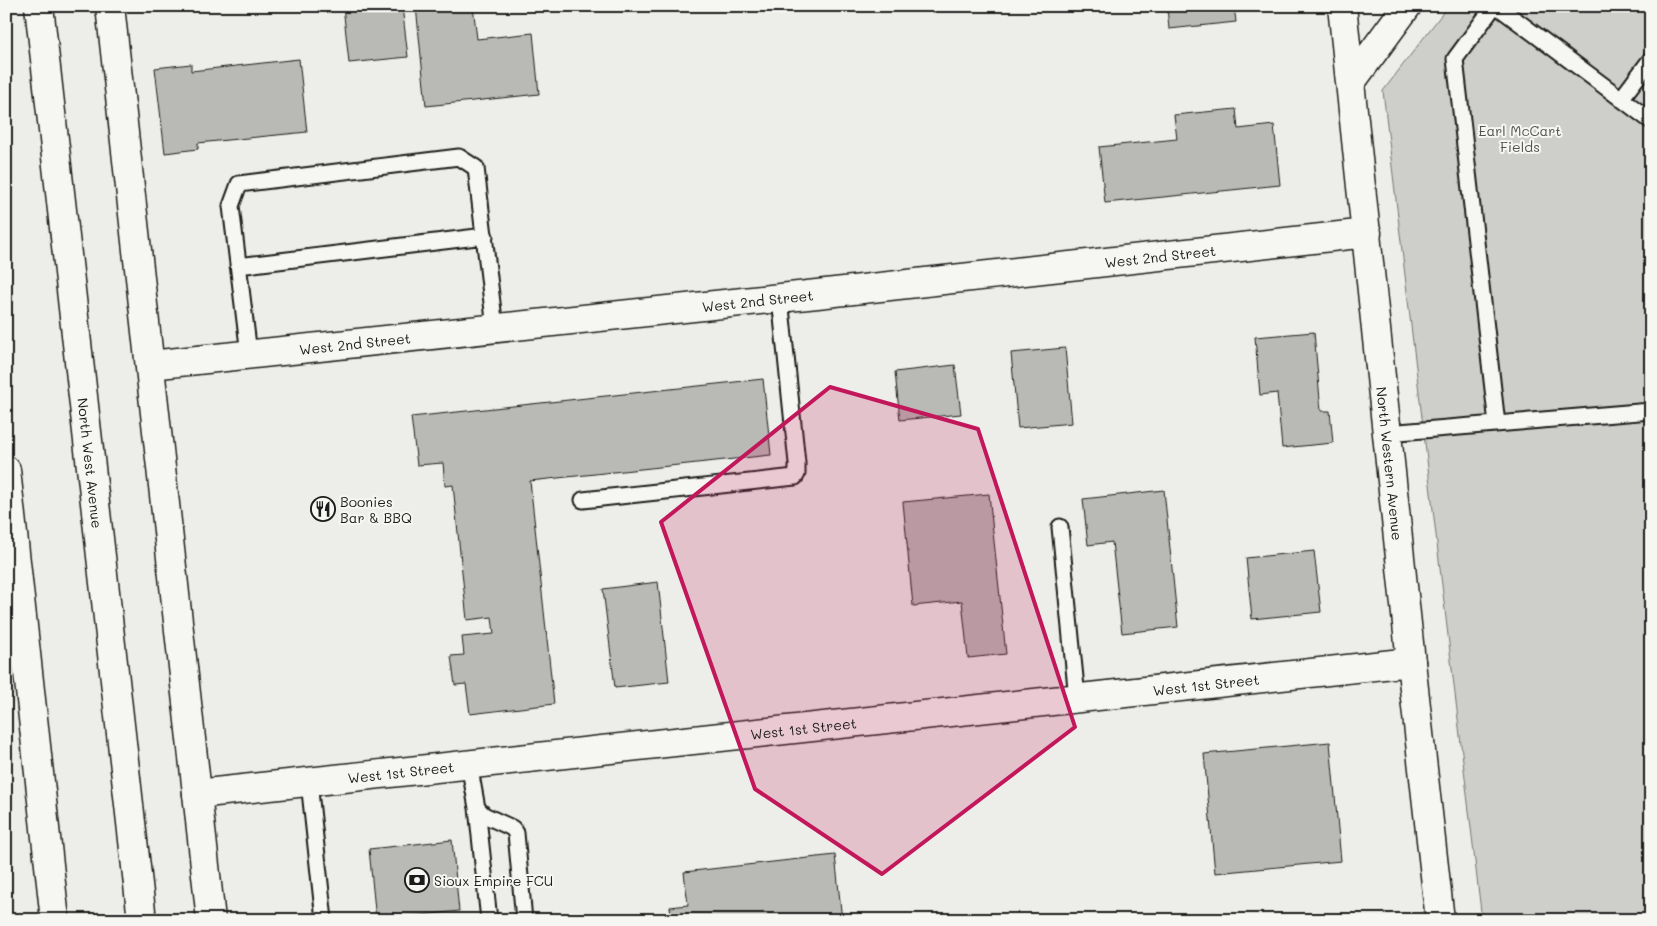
<svg xmlns="http://www.w3.org/2000/svg" width="1657" height="926" font-family="Mali,sans-serif">
	<style>
		.green { fill: #cececb; stroke: #757574 }
		.building { fill: #b9b9b6; stroke: #1c1c1c }
		.lines { fill: none; stroke-linecap: round; stroke-linejoin: round }
		.lane-casing { stroke: #1c1c1c; stroke-width: 19 }
		.street-casing { stroke: #1c1c1c; stroke-width: 31 }
		.secondary-casing { stroke: #1c1c1c; stroke-width: 31 }
		.primary-casing { stroke: #1c1c1c; stroke-width: 31 }
		.lane { stroke: #f6f6f2; stroke-width: 15 }
		.street { stroke: #f6f6f2; stroke-width: 28 }
		.secondary { stroke: #f6f6f2; stroke-width: 28 }
		.primary { stroke: #f6f6f2; stroke-width: 28 }
		.marked { fill: #c2185b; fill-opacity: 0.2; stroke: #c2185b; stroke-width: 4; stroke-linejoin: round }
		.labels { text-anchor: middle; dominant-baseline: central; stroke-width: 4; stroke-linejoin: round; paint-order: stroke }
		.park-label { font-size: 14px; fill: #515151; stroke: #f6f6f2 }
		.street-label { font-size: 14px; fill: #1c1c1c; stroke: #f6f6f2 }
		.poi-label { font-size: 14px; fill: #1c1c1c; stroke: #f6f6f2; text-anchor: start }
	</style>
	<rect width="100%" height="100%" fill="#edede9"/>
	<filter id="ink" filterUnits="userSpaceOnUse"><feTurbulence type="fractalNoise" baseFrequency=".02" numOctaves="2"/><feDisplacementMap in="SourceGraphic" scale="10" xChannelSelector="R" yChannelSelector="G"/><feConvolveMatrix kernelMatrix="1 2 1 2 8 2 1 2 1" color-interpolation-filters="sRGB"/></filter>
	<g filter="url(#ink)">
		<!-- green -->
		<path class="green" d="M1448,6H1651V920H1482L1383,91Z"/>
		<!-- building -->
		<path class="building" d="M343,6H402L408,57L349,63Z
			M416,6H473L477,39L533,33L539,94L426,106Z
			M1177,6H1234L1236,22L1169,29L1167,7Z
			M299,59L307,132L198,143V149L165,153L155,68L191,64V71Z
			M1236,109L1238,129L1274,125L1280,185L1105,203L1099,147L1177,139L1174,115Z
			M1314,332L1321,411H1330L1333,443L1282,448L1277,393L1260,395L1255,337Z
			M1065,348L1072,423L1018,428L1011,353Z
			M955,365L961,414L900,420L895,372Z
			M763,379L771,455L530,481L554,704L470,714L466,684L455,685L451,656L464,655L462,637L494,634L492,617L467,620L453,485L445,486L443,463L417,465L411,417Z
			M1164,490L1178,627L1122,633L1112,542L1088,545L1083,499Z
			M989,494L1006,654L968,658L962,601L913,606L903,502Z
			M1314,551L1321,612L1252,619L1246,558Z
			M658,582L669,682L615,688L603,589Z
			M1330,742L1341,861L1215,873L1204,754Z
			M452,840L459,911L376,920L369,849Z
			M835,855L842,920H672L670,907L688,905L684,872Z"/>
		<g class="lines">
			<defs>
				<path id="lane" d="M1494,6L1455,59L1497,424
					M1497,6L1651,121
					M1621,99L1651,59
					M238,266L485,236
					M249,354L231,206L239,184L459,157L476,168L495,328
					M1387,433L1651,411
					M583,500L795,477L797,474V463L780,298
					M1060,527L1077,698
					M469,764L477,808L484,815L512,828L516,833L524,920
					M309,782L324,920
					M477,808L489,920"/>
				<g id="street">
					<path d="M110,6L211,920"/>
					<path d="M1351,82L1407,6"/>
					<path id="s1" d="M150,365L817,294L1367,233"/>
					<path id="s2" d="M197,794L1411,662"/>
				</g>
				<g id="secondary">
					<path id="s3" d="M1342,6L1411,662L1440,920"/>
				</g>
				<g id="primary">
					<path id="s4" d="M39,6L142,920"/>
					<path d="M6,470L55,920"/>
				</g>
			</defs>
			<!-- lane casing -->
			<use href="#lane" class="lane-casing"/>
			<!-- street casing -->
			<use href="#street" class="street-casing"/>
			<!-- secondary casing -->
			<use href="#secondary" class="secondary-casing"/>
			<!-- primary casing -->
			<use href="#primary" class="primary-casing"/>
			<!-- lane -->
			<use href="#lane" class="lane"/>
			<!-- street -->
			<use href="#street" class="street"/>
			<!-- secondary -->
			<use href="#secondary" class="secondary"/>
			<!-- primary -->
			<use href="#primary" class="primary"/>
		</g>
	</g>
	<!-- marked area -->
	<path class="marked" d="M830,387L978,429L1075,727L882,874L755,789L661,522Z"/>
	<!-- icons -->
	<defs>
		<symbol id="restaurant-ring" viewBox="-11 -11 22 22"><circle r="9.5" fill="#f6f6f2" stroke="#1c1c1c" stroke-width="1.5"/><path d="M-5-6h1v4h1v-4h1v4h1v-4h1v5L-1.5 .5V6h-2V.5L-5-1ZM5-6V6H3V1.5H1.5Q1.5-4 5-6Z" fill="#1c1c1c"/></symbol>
		<symbol id="bank-ring" viewBox="-11 -11 22 22"><circle r="9.5" fill="#f6f6f2" stroke="#1c1c1c" stroke-width="1.5"/><path d="M-6-4H6V4H-6ZM0-2.3a2.3 2.3 0 1 0 0 4.6a2.3 2.3 0 1 0 0-4.6Z" fill="#1c1c1c"/></symbol>
	</defs>
	<g fill-rule="evenodd">
		<use href="#restaurant-ring" x="309" y="495" width="28" height="28"/>
		<use href="#bank-ring" x="403" y="866" width="28" height="28"/>
	</g>
	<g class="labels">
		<!-- park labels -->
		<g class="park-label">
			<text x="1520" y="130">Earl McCart<tspan x="1520" dy="16">Fields</tspan></text>
		</g>
		<!-- street labels -->
		<g class="street-label">
			<text stroke="none"><textPath href="#s1" startOffset="1016">West 2nd Street</textPath></text>
			<text stroke="none"><textPath href="#s1" startOffset="611">West 2nd Street</textPath></text>
			<text stroke="none"><textPath href="#s1" startOffset="206">West 2nd Street</textPath></text>
			<text stroke="none"><textPath href="#s4" startOffset="460">North West Avenue</textPath></text>
			<text stroke="none"><textPath href="#s3" startOffset="460">North Western Avenue</textPath></text>
			<text stroke="none"><textPath href="#s2" startOffset="1015">West 1st Street</textPath></text>
			<text stroke="none"><textPath href="#s2" startOffset="610">West 1st Street</textPath></text>
			<text stroke="none"><textPath href="#s2" startOffset="205">West 1st Street</textPath></text>
		</g>
		<!-- poi labels -->
		<g class="poi-label">
			<text x="340" y="501">Boonies<tspan x="340" dy="16">Bar &amp; BBQ</tspan></text>
			<text x="434" y="880">Sioux Empire FCU</text>
		</g>
	</g>
	<!-- margin -->
	<rect width="1657" height="926" fill="none" stroke="#f6f6f2" stroke-width="25"/>
	<rect x="12" y="12" width="1632" height="901" fill="none" stroke="#1c1c1c" stroke-width="2" filter="url(#ink)"/>
</svg>
